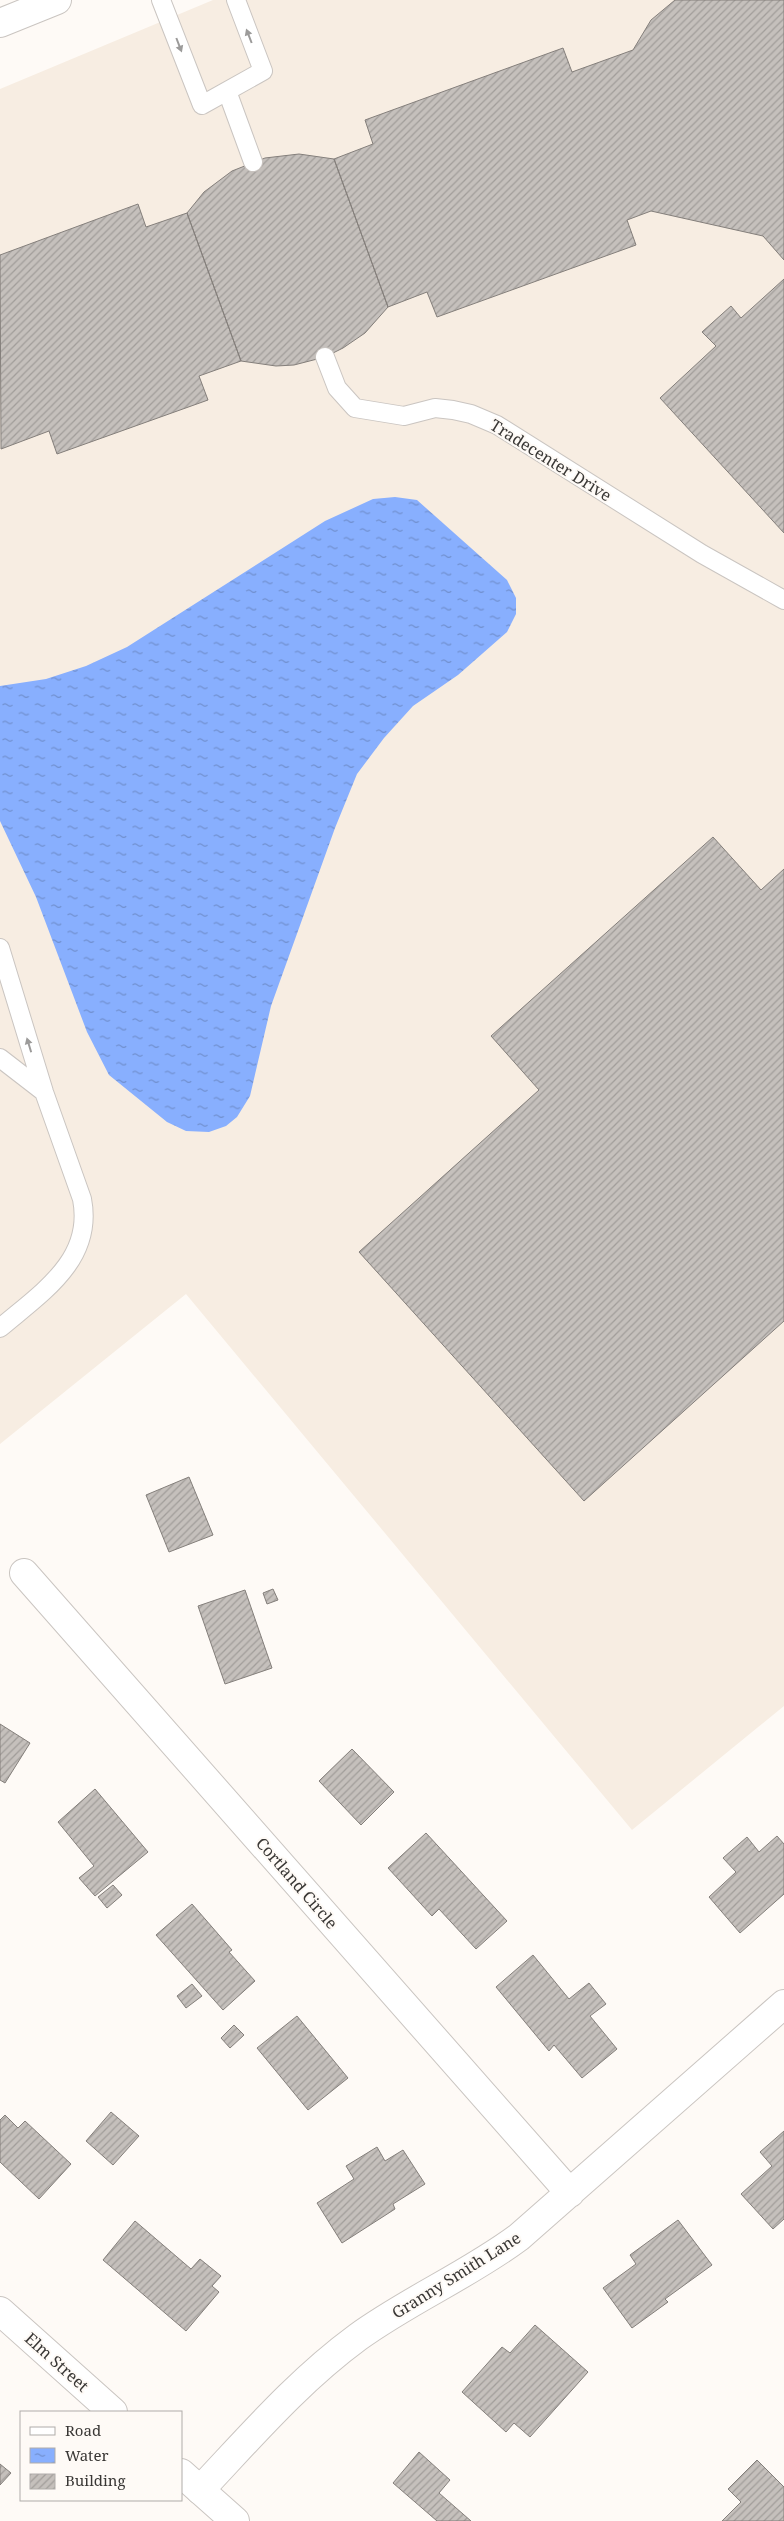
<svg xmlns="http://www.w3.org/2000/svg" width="784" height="2521" font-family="'Noto Serif',serif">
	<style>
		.built { fill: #f7ede2 }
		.water { fill: url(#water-ripples) }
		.building { fill: url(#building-hatch); stroke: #847f7b }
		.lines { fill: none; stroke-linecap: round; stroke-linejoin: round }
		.service-casing { stroke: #cac5c1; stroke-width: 20 }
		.minor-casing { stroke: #cac5c1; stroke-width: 30 }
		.tertiary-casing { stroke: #cac5c1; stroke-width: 30 }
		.service { stroke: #fff; stroke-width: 18 }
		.minor { stroke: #fff; stroke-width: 28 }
		.tertiary { stroke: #fff; stroke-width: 28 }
		.oneway { fill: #9c9b9a }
		.labels { text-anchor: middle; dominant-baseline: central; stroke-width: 4; stroke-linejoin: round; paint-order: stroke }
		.street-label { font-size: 16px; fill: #393735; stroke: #fefaf6 }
	</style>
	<defs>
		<pattern id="water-ripples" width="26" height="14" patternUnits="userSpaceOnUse" patternTransform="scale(1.25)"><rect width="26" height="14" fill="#88affe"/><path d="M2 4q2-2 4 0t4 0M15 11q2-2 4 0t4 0" fill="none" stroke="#708fce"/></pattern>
		<pattern id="building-hatch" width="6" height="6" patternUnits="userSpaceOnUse" patternTransform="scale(1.25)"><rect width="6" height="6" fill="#c5c0bc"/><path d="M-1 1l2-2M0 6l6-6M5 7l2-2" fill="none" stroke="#a19d9a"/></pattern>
	</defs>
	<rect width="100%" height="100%" fill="#fefaf6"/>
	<!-- built -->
	<path class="built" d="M213,0H784V1706L632,1830L186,1294L0,1444V89Z"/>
	<!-- water -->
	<path class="water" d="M395,497L417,500L507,580L516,598V614L507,632L458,675L413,706L384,738L357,774L335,828L271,1006L250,1096L237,1117L226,1126L209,1132L186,1131L167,1122L146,1105L109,1075L87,1032L36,897L0,821V686L46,679L86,666L127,647L325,521L373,499Z"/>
	<!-- building -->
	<path class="building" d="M675,0H784V260L763,236L651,211L627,220L636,245L437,317L427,292L388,307L334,159L373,144L365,120L563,48L572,72L633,50L651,20Z
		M299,154L334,159L388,307L365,333L343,348L325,357L294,365L276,366L241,361L187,213L204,192L232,171L265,158Z
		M138,204L146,227L187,213L241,361L199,376L208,400L57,454L49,431L1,449L0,255Z
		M784,279V533L660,398L716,346L702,332L731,306L741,318Z
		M713,837L761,890L784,869V1321L584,1501L359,1252L539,1090L491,1036Z
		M189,1477L213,1535L169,1552L146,1495Z
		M273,1589L278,1600L267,1604L263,1593Z
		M245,1590L272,1668L225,1684L198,1606Z
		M0,1724L30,1743L5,1783L0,1780Z
		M352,1749L394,1792L361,1825L319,1781Z
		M95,1789L148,1852L95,1896L79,1878L94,1866L58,1822Z
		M426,1833L507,1921L476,1949L439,1909L432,1916L388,1868Z
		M777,1836L784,1844V1894L740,1933L709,1897L736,1872L723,1858L747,1837L759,1852Z
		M113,1885L122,1895L107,1908L98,1897Z
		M192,1904L232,1950L229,1952L255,1981L223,2010L156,1935Z
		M533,1955L569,1999L589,1983L606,2004L590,2016L617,2049L582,2078L554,2045L549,2051L496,1987Z
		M192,1984L202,1996L186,2008L177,1996Z
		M297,2016L348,2078L308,2110L257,2048Z
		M234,2025L244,2035L230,2048L221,2038Z
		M111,2112L139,2136L113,2165L86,2141Z
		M5,2115L18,2128L25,2121L71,2164L39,2199L0,2162V2120Z
		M784,2131V2219L773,2229L741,2194L772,2166L760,2152Z
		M377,2147L385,2161L403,2150L425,2184L393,2204L395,2209L342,2243L317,2203L354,2179L346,2166Z
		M678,2220L712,2265L665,2299L668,2302L632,2328L603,2288L636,2264L630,2255Z
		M135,2221L191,2269L200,2259L221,2276L212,2286L219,2292L186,2331L103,2260Z
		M535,2325L588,2372L530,2437L514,2423L506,2432L462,2392L502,2347L510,2353Z
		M419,2452L450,2480L439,2493L471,2521H437L393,2483Z
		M757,2460L784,2487V2521H722L741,2502L728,2489Z
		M0,2464L11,2473L0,2485Z"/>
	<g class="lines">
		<defs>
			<path id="service" d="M161,0L202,105L263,71L236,0
				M227,91L253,162
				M325,357L337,388L355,408L404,416L435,408L453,410L471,414L497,425L702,554L784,600
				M0,948L44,1092L82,1199C94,1260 41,1293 0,1328
				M0,1058L44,1092"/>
			<path id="minor" d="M0,23L57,0
				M24,1573L570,2193
				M200,2490C251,2436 298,2381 358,2337C409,2300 468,2275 519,2237L784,2004"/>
			<path id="tertiary" d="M0,2311L113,2412
				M181,2473L235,2521"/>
		</defs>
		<!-- service casing -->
		<use href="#service" class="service-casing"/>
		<!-- minor casing -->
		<use href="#minor" class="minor-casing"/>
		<!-- tertiary casing -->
		<use href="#tertiary" class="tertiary-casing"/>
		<!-- service -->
		<use href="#service" class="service"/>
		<!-- minor -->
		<use href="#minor" class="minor"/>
		<!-- tertiary -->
		<use href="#tertiary" class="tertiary"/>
	</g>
	<!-- one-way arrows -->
	<defs><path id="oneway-solid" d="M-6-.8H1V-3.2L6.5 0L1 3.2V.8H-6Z" transform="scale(1.25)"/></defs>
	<g class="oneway">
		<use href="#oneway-solid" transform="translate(249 36) rotate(-111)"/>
		<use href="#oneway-solid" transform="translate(179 45) rotate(69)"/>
		<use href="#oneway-solid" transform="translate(29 1045) rotate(-107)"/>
	</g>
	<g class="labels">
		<!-- street labels -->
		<g class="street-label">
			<text transform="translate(551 460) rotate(32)">Tradecenter Drive</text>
			<text transform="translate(297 1883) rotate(49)">Cortland Circle</text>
			<text transform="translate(456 2275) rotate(-32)">Granny Smith Lane</text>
			<text transform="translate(57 2362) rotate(42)">Elm Street</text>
		</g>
	</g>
	<!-- legend -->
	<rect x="20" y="2411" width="162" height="90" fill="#fefaf6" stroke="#afaca9"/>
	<rect x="30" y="2427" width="25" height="8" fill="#ffffff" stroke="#afaca9"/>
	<text x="65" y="2436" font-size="15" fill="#393735">Road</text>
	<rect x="30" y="2448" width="25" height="15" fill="url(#water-ripples)" stroke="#afaca9"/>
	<text x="65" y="2461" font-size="15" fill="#393735">Water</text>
	<rect x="30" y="2474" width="25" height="15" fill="url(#building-hatch)" stroke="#afaca9"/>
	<text x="65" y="2486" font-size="15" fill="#393735">Building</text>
</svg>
